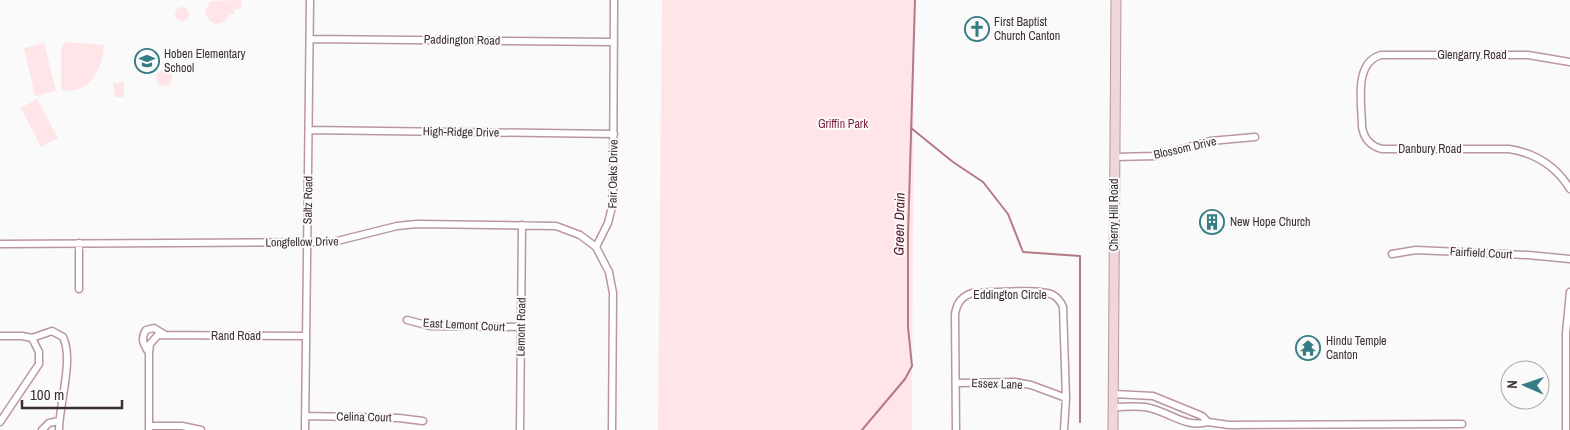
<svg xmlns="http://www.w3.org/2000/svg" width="1570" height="430" font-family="'Archivo Narrow',sans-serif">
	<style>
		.green { fill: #ffe4e8 }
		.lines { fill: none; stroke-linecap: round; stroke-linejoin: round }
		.stream { stroke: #b57984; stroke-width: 2 }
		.minor-casing { stroke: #ba979c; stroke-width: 9 }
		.secondary-casing { stroke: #ba979c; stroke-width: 11 }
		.minor { stroke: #fff; stroke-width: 6 }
		.secondary { stroke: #eed6da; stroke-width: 9 }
		.labels { text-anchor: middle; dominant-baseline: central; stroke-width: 4; stroke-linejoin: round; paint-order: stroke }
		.poi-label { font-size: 12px; fill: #3d2f31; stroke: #fafafa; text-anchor: start }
		.street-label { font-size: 12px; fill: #3d2f31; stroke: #fafafa }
		.park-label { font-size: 12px; fill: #791d38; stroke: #fafafa }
		.water-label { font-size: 14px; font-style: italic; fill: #540f24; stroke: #fafafa }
	</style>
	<rect width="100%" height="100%" fill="#fafafa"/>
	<!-- green -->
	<path class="green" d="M241,0V9H234V14L229,15C221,29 207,25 205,10L211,1Z
		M662,0H914L912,430H658Z
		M175 14a7 7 0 1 1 14 0a7 7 0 1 1-14 0Z
		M65,42L104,45C101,72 92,92 61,91V47Z
		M44,43L56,91L35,96L24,48Z
		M156 78a8 8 0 1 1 16 0a8 8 0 1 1-16 0Z
		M124,82V97H115L113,83Z
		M37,99L58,138L41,147L21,108Z"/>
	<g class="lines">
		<!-- stream -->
		<path class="stream" d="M911,128L953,162L983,182L1008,214L1023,252L1080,256V422
			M862,430L905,379L912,366L908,327V236L915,0"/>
		<defs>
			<path id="minor" d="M310,39L614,42
				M1570,62L1528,55H1381C1353,63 1362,104 1362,127C1364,139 1370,146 1382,149H1509C1535,153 1556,166 1570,189
				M309,130L614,134
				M1115,157L1156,156L1210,141L1255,137
				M79,243V289
				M0,244L333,242L397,226L417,224L556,226L580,235L596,247
				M1392,254L1416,250L1528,255L1570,259
				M407,320L430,326L521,327
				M0,336H22L32,338L52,331L63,337C74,359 59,405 59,430
				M149,353C144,345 140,339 146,330L154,328L164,334
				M956,383L1015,382L1031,385L1066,398
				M1114,407C1124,407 1135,406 1145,407C1167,410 1185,429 1208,422L1202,416L1153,396L1114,394
				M305,416L399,418L423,421
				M0,422L39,364V352L32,338
				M1208,422L1229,425L1462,424
				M149,426H182L201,430
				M42,430L49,423L59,421
				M149,430V353L150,344L158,335L306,336
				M305,430L310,0
				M520,430L522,225
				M612,430L613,293L609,272L596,247L608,223L613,203L614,0
				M956,430L955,314C957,303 961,297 972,293C988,293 1041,288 1053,295C1058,298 1061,302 1063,307L1066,398L1064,430
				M1566,430V333L1570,292"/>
			<path id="secondary" d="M1113,430L1116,0"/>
		</defs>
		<!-- minor casing -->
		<use href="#minor" class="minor-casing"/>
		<!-- secondary casing -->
		<use href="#secondary" class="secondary-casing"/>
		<!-- minor -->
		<use href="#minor" class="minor"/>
		<!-- secondary -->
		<use href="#secondary" class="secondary"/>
	</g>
	<!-- icons -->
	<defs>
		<symbol id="church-ring" viewBox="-11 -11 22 22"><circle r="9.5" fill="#fafafa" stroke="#357d85" stroke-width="1.5"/><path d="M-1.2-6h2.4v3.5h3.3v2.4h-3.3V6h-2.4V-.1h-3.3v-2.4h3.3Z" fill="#357d85"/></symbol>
		<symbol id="school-ring" viewBox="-11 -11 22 22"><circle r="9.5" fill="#fafafa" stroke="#357d85" stroke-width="1.5"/><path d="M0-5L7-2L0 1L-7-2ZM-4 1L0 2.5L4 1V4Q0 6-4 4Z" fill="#357d85"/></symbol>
		<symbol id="building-ring" viewBox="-11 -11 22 22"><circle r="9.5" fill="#fafafa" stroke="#357d85" stroke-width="1.5"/><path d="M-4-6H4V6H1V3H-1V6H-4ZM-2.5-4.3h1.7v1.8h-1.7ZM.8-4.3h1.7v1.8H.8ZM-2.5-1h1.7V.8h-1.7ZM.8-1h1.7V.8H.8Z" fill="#357d85"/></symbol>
		<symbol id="temple-ring" viewBox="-11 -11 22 22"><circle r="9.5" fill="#fafafa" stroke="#357d85" stroke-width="1.5"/><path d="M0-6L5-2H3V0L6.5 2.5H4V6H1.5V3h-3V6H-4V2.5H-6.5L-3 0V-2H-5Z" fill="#357d85"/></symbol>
	</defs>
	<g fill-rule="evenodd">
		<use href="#church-ring" x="963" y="15" width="28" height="28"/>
		<use href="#school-ring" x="133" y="47" width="28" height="28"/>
		<use href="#building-ring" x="1198" y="208" width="28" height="28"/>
		<use href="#temple-ring" x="1294" y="334" width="28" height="28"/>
	</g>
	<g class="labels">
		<!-- poi labels -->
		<g class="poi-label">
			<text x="994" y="22">First Baptist<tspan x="994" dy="14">Church Canton</tspan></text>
			<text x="164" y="54">Hoben Elementary<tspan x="164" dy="14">School</tspan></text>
			<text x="1230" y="222">New Hope Church</text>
			<text x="1326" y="341">Hindu Temple<tspan x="1326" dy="14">Canton</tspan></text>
		</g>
		<!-- street labels -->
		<g class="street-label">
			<text transform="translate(462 40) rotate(1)">Paddington Road</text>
			<text x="1472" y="55">Glengarry Road</text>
			<text transform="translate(461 132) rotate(1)">High-Ridge Drive</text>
			<text transform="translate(1185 148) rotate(-13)">Blossom Drive</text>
			<text x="1430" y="149">Danbury Road</text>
			<text transform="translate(613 174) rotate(-89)">Fair Oaks Drive</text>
			<text transform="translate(308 200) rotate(-89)">Saltz Road</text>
			<text transform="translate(1114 215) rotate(-90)">Cherry Hill Road</text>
			<text transform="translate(302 242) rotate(-1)">Longfellow Drive</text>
			<text transform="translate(1481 253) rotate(3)">Fairfield Court</text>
			<text x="1010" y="295">Eddington Circle</text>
			<text transform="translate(464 325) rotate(3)">East Lemont Court</text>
			<text transform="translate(521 327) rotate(-89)">Lemont Road</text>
			<text x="236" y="336">Rand Road</text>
			<text transform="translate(997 384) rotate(2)">Essex Lane</text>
			<text transform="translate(364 417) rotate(1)">Celina Court</text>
		</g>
		<!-- park labels -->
		<g class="park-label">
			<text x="843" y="124">Griffin Park</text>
		</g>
		<!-- water labels -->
		<g class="water-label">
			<text transform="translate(899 224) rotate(-89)">Green Drain</text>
		</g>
	</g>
	<!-- north arrow -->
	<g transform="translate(1525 385) rotate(272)"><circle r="24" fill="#fafafa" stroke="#aea9aa"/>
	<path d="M0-4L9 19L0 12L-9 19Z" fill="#357d85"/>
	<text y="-8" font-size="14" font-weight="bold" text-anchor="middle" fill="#3d2f31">N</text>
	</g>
	<!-- scale -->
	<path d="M22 400v8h100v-8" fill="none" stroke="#3d2f31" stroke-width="2.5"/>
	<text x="30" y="400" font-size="15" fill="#3d2f31" stroke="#fafafa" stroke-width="4" paint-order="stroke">100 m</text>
</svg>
